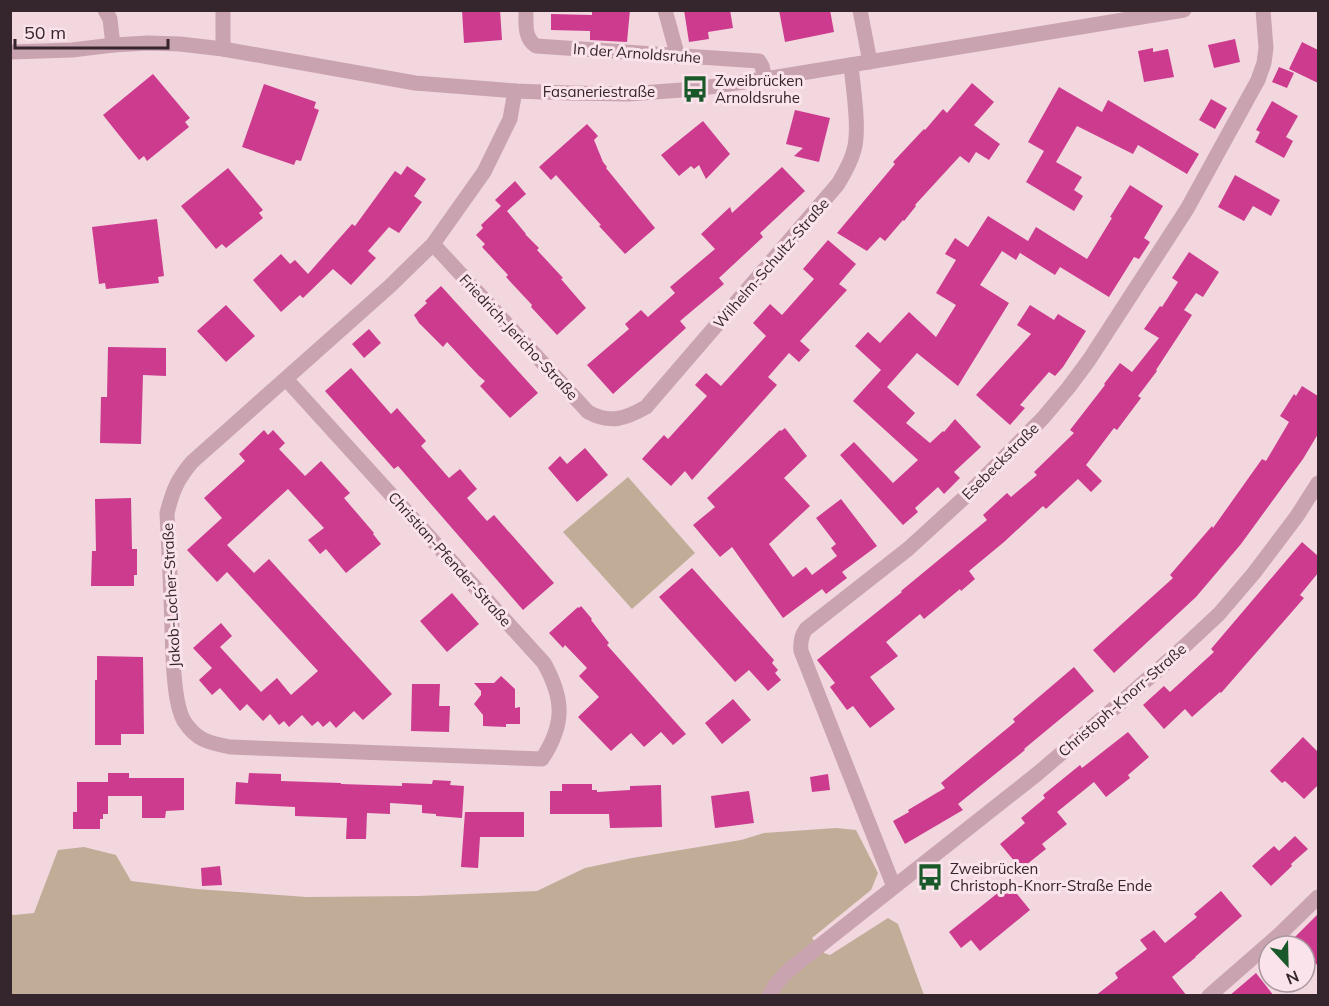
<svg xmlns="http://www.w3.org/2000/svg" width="1329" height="1006" font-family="Mulish,sans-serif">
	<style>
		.green { fill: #c1ad97 }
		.building { fill: #cc3b8e }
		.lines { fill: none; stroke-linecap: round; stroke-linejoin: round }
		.minor { stroke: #caa3b1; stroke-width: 15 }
		.tertiary { stroke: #caa3b1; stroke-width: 15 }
		.labels { text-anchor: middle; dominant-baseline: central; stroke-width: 6; stroke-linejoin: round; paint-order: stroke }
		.street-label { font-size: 15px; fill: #35252d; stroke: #fae3ea }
		.poi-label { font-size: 15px; fill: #35252d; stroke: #fae3ea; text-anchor: start }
	</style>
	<rect width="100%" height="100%" fill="#f2d7df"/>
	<!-- green -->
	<path class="green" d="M628,477L695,553L632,609L563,532Z
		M836,828L856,830L878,873L871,890L812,938L824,953L830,955L888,918L898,924L924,995H11L10,914L14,915L34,913L58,850L84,847L116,855L131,881L196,889L307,897L417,896L537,891L585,868L632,858L741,840L764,833Z"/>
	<!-- building -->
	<path class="building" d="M462,10H500L502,40L464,43Z
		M592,10H630L627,42L590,40V31L551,30V14L592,15Z
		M684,10H730L733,28L708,32L709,39L689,42Z
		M779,10H830L834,32L785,42Z
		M1235,39L1240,62L1214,68L1208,45Z
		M1302,42L1318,50V83L1289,69Z
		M1153,48V52L1168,49L1174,77L1144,82L1138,51Z
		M1279,67L1294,73L1287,88L1272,82Z
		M153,74L190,118L185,122L189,127L147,161L144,156L139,160L103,115Z
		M972,83L994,102L974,125L1000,144L989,160L976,152L969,163L960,156L915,205L916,206L904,221L903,220L885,241L880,237L867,251L837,233L895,164L893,162L924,129L925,130L943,109L947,113Z
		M264,84L316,102L314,108L319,110L308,141L301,161L296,160L294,165L242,147Z
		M1059,87L1102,112L1108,100L1199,154L1187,174L1138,145L1133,154L1077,126L1056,162L1082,177L1074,190L1083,196L1074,211L1026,182L1044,151L1028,142Z
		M1211,99L1227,108L1215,129L1199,120Z
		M1272,101L1298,116L1286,137L1293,141L1284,158L1255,142L1260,132L1256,130Z
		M795,110L830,118L819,162L794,156L803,148L786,144Z
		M703,121L730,154L706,179L699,165L694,169L691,166L679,176L661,155Z
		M587,124L598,136L594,140L603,162L607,167L606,168L655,228L625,254L599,226L601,225L556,175L551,180L539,167Z
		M407,166L426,179L414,196L422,202L399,233L389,227L368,251L376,258L351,285L333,269L303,298L300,295L281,312L253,280L281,254L290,264L295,260L308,274L352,224L355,226L395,171L401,175Z
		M782,167L805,191L760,233L763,237L719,278L724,284L680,321L686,328L613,394L587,365L629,329L625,324L641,310L648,317L675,293L670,287L715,249L701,234L730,207L732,213Z
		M228,168L263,210L259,213L263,218L226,248L222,244L216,249L181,206Z
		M1235,175L1280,200L1271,216L1253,206L1244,221L1218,207Z
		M515,181L526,194L507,211L526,234H525L539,248L537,250L563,278L561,279L586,308L557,335L531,307L532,305L506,277L508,275L482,247L485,244L476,235L483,228L481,225L501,206L495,200Z
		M1130,185L1163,206L1144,238L1150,242L1139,259L1134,257L1109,297L1060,267L1055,275L1020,253L1022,249L1016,260L1002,251L980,285L1009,303L958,386L917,353L887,387L915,413L906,423L930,443L943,431L944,432L955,419L981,447L954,472L960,478L944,494L938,487L915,508L918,512L903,525L840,455L854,442L893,483L918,460L853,401L881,370L855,346L868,332L880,343L909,312L936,337L956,305L936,293L956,260L945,254L955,238L968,247L988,216L1028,241L1036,227L1087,259L1112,218L1110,217Z
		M157,219L164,276L158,277L159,283L106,289L105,283L99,284L92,227Z
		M828,240L856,264L839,284L847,290L800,341L810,350L799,362L789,353L768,377L777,385L692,480L685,471L671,486L642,459L664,435L668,439L707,396L695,385L706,373L721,386L766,336L753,323L770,304L782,315L814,279L803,269Z
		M1189,252L1219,272L1203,297L1196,293L1184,310L1192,315L1156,370L1157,371L1138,396L1141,398L1117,430L1114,428L1086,465L1102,481L1091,492L1078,479L1046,509L1043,506L1004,542L969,571L975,579L961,591L960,589L924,619L920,614L886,642L898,656L870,677L895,709L870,728L853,706L847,710L830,687L835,683L817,660L902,592L901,591L987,520L983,515L1007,493L1011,497L1037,475L1034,472L1074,433L1070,430L1105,385L1104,384L1120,363L1132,372L1159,338L1144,329L1160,306L1162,307L1178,282L1172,278Z
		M441,286L538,393L510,418L480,386L485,381L479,376L447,342L443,347L419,323L414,315L427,303L425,301Z
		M226,305L255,336L226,362L197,331Z
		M1030,305L1054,320L1058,314L1086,331L1063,367L1055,376L1049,372L1020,405L1025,408L1010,425L976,395L1031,334L1017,325Z
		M369,329L381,343L364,358L352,344Z
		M108,347L166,348V376L143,375L141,444L100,443L101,397H107Z
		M351,368L391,414L397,408L426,441L421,446L449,478L460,469L477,489L467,498L487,521L494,515L554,583L523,610L398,466L394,469L325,391Z
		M1302,386L1318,396V434L1303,459L1241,544L1196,597L1114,673L1093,650L1173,578L1170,575L1212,526L1213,528L1262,459L1266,461L1289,422L1280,416L1294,394L1296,396Z
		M785,428L807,456L784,478L810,506L769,544L793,577L806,567L812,575L837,556L831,548L836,544L816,518L841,499L877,546L842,572L847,578L826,594L822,589L783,618L732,547L720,557L693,525L715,507L707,498L780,430L781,431Z
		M264,430L268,435L273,430L285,443L279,449L305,476L321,461L350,493L344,498L374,533L373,534L381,544L346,573L326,549L320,554L308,540L324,528L288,489L227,545L254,573L269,559L392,694L363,720L354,711L336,728L330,721L323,727L318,721L312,726L302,715L289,727L284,721L279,725L270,714L263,721L247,704L240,711L220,688L212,695L199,680L212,668L193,648L221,623L232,636L220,647L261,692L277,678L291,695L318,671L227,572L217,582L187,550L222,518L204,498L245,461L239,454Z
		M585,448L608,475L577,502L548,468L560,456L567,464Z
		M131,498L132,549H137V575H134V586H91L92,551H96L95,499Z
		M1302,542L1318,556V573L1300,595L1304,598L1221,693L1220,692L1192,717L1185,709L1164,729L1143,705L1164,686L1170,692L1214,652L1211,649Z
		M692,568L774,660L772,663L778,670L775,673L781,680L768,691L749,670L735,682L659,597Z
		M452,593L479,624L447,652L420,621Z
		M581,606L592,619L591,620L609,643L607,645L686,734L673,745L661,732L644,747L631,733L611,751L578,717L599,697L579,676L587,668L565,645L563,648L549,633L578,607L579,608Z
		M97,656L143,657L144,734H121V745H95V680H97Z
		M1074,667L1094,691L1024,749L1025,750L958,804L963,810L905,844L893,821L909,812L908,810L945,788L941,783L1015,722L1013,719Z
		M501,676L515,689V708L520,707V724H506V727L483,726V715L474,704L481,695V691L474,683H494Z
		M412,684H440L439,706H450L449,732L411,731Z
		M733,699L751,720L722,744L705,723Z
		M1128,732L1149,757L1128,775L1130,778L1106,797L1094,782L1057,812L1067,824L1042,844L1046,849L1021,869L1000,844L1025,823L1021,818L1045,798L1043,795L1080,765L1082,768Z
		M1303,737L1318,752V785L1304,799L1285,781L1282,783L1270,771Z
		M108,773H129V778H184V810L166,811L165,818H142V796H108V814H103V819H100V829H73V812H77V782H108Z
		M249,773L281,774V781L341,783V784L402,786V783L432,784L433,780L451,781L450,785L464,786L462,818L436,816V814L422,813V805L390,803V814L367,813L366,839H346L347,818L295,816V807L235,804L236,782L248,783Z
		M828,774L830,790L812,792L810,777Z
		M562,784H592V790H597V792L630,790V786L661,785L662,827L610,828L609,814H550V791H562Z
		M749,791L754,823L715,828L711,796Z
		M465,812H524V837H480L478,868L461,867Z
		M1295,836L1308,849L1291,864L1292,866L1271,886L1252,866L1274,846L1279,851Z
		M220,866L222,885L202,886L201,868Z
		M1009,884L1030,910L980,951L971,940L961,948L949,932Z
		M1221,891L1242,916L1195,957H1196L1172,977L1187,996H1095L1118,978L1115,973L1147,949L1140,940L1154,930L1165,943L1197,917L1194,914Z
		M1318,914V966L1305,952V946H1299L1293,939Z
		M1256,973L1274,996H1229Z"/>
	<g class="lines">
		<!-- minor -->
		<path class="minor" d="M105,10L110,19L113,45
			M223,10V49
			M526,10C526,24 524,38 536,46L759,61L762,66L765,79
			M665,10L678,57
			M860,10L870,62
			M433,244L588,412C610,424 625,419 646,407L838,184C844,174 851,162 854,150C860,130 853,87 851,65
			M286,379L544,663C564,699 565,724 542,759L230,747C209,743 196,740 184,721C173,702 173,653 172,629C171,591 169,552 167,513C173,490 177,480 192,462L390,286L433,244L484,172L510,119L515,91
			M894,887L801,651C800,642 801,636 806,629L908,549L965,497L1043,418L1069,387L1089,360L1187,209L1258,80L1264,63L1266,48L1263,10
			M769,996L776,984L789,970L1037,774L1111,711L1175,655L1219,614L1254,573L1297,516L1318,483
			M1209,996L1281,933L1318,897"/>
		<!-- tertiary -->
		<path class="tertiary" d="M10,52L72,50L113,45L148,43L180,44L223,49L415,83L515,91L569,93L628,94L695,89L765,79L1184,10"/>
	</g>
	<!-- icons -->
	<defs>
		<symbol id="bus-bare" viewBox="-9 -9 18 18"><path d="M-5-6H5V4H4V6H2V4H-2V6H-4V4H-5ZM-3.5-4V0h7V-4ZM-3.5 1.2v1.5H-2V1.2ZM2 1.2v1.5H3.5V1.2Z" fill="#195829" stroke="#fae3ea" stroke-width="2.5" paint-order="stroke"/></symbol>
	</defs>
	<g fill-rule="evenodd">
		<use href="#bus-bare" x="676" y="70" width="38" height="38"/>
		<use href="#bus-bare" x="911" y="858" width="38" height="38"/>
	</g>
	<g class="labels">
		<!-- street labels -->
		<g class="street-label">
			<text transform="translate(637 53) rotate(4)">In der Arnoldsruhe</text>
			<text x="599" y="91">Fasaneriestraße</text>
			<text transform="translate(771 263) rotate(-49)">Wilhelm-Schultz-Straße</text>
			<text transform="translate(519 337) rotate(47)">Friedrich-Jericho-Straße</text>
			<text transform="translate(1000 461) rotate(-45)">Esebeckstraße</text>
			<text transform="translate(450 559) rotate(48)">Christian-Pfender-Straße</text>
			<text transform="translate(171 595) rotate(-93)">Jakob-Locher-Straße</text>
			<text transform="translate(1122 700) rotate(-41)">Christoph-Knorr-Straße</text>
		</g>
		<!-- poi labels -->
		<g class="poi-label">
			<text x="715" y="80">Zweibrücken<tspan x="715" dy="17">Arnoldsruhe</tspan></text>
			<text x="950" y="868">Zweibrücken<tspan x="950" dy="17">Christoph-Knorr-Straße Ende</tspan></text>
		</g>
	</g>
	<!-- border -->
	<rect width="1329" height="1006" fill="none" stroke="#35252d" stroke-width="24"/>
	<!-- north arrow -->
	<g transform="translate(1287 964) rotate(158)"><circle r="28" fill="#fae3ea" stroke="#ab979e" stroke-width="1.5"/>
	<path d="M0-4.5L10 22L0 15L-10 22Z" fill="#195829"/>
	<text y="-9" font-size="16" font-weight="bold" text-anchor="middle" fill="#35252d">N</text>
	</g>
	<!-- scale -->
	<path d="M15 39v9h153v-9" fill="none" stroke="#35252d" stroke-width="3"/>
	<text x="24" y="39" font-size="18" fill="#35252d" stroke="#fae3ea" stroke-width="4.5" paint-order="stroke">50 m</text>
</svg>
